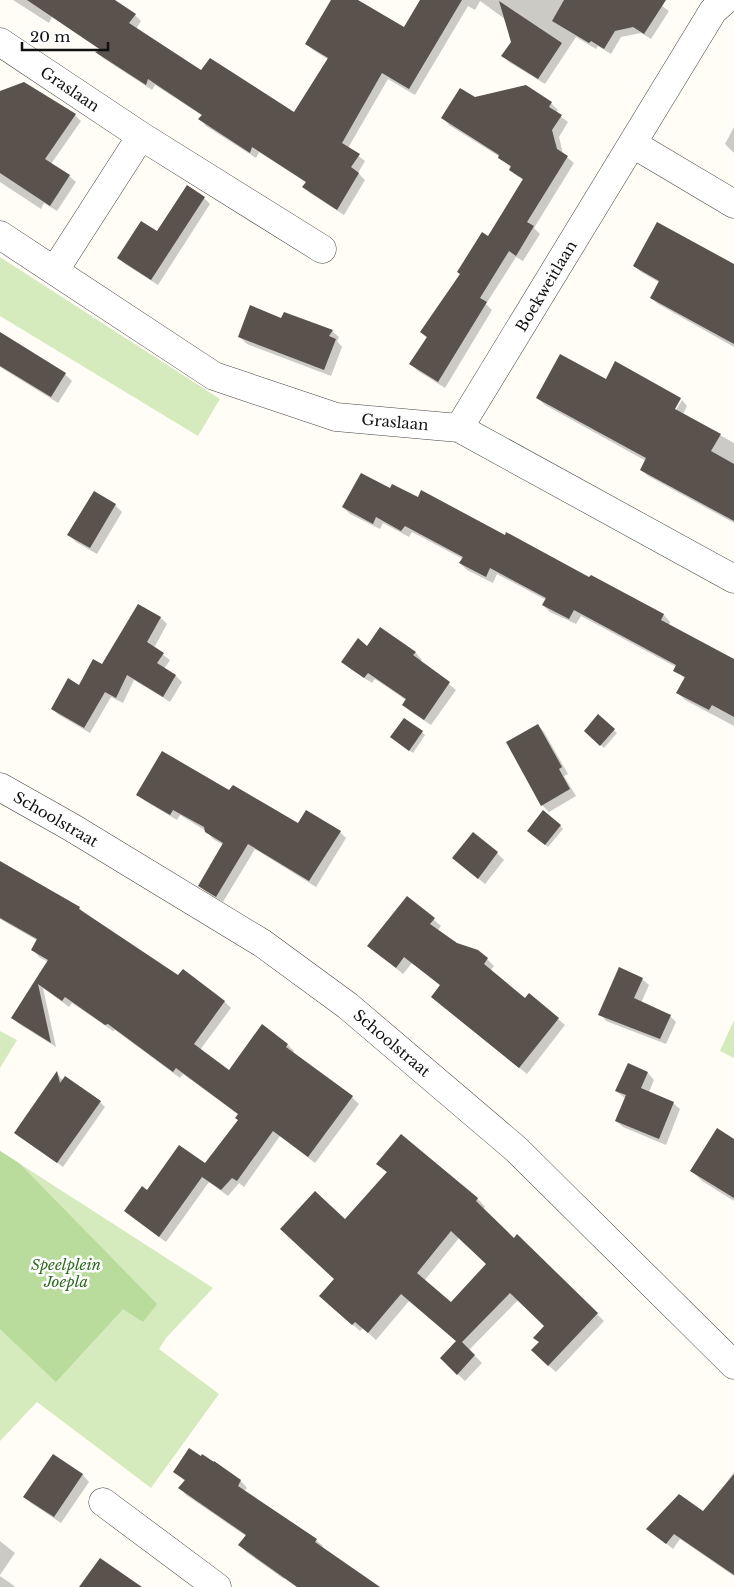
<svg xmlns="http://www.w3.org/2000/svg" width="734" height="1587" font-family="'Libre Baskerville',serif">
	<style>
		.green { fill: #d5ebbd }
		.forest { fill: #b9dc9c }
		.shadow { fill: #0003; fill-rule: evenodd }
		.building { fill: #5a524d; fill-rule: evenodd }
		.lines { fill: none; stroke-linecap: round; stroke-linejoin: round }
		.minor-casing { stroke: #444; stroke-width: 29 }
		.minor { stroke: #fff; stroke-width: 28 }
		.labels { text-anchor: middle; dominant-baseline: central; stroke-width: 5; stroke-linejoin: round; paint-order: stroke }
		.street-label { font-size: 15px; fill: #111; stroke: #fff }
		.park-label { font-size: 15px; font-style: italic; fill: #2f6b1f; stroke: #fff }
	</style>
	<rect width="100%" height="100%" fill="#fffdf5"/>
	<!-- green -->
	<path class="green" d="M0,257L220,399L198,436L0,316Z
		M734,1020V1058L720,1051Z
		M0,1031L17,1040L0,1068Z
		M0,1151L213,1288L166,1338L159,1349L219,1394L151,1488L37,1402L0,1441Z"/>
	<!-- forest -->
	<path class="forest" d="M0,1151L19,1163L157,1304L143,1322L123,1309L56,1382L0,1329Z"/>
	<!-- shadow -->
	<path class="shadow" d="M13,0H90L135,15L141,21L136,29L202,72L294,113L329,60L313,50L307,44L333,0H356L404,28L421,0H654L669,11L651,39L641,33L621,37L611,54L598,46L596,49L576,37L545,84L509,62L503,56L512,42L505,19L480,1L475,10L468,6L415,95L388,79L348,148L365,161L358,173L365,180L344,215L310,193L304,187L307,183L259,152L256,158L206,126L200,119L203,116L155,85L152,90L103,58L97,53L102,51L52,17L49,23Z
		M526,86L551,103L558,110L556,113L568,122L559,137L563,154L574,163L534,228L540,234L523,261L516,257L486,304L492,310L445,388L418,371L411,364L427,338L421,332L488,238L524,180L517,176L510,170L511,168L500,157L449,125L443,118L475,98Z
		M75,115L81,121L51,164L69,176L76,182L57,211L44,203L41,209L0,182V122Z
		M734,127V153L725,144Z
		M204,198L210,204L158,285L125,264L119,257L157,233Z
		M734,265V347L658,304L651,298L660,283L641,272L634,266Z
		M281,320L332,331L339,337L337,341L342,347L331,376L247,344L240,337Z
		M0,346L65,374L72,381L58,403L0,367Z
		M616,363L681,399L671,413L673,415L682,400L687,406L683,414L734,443V523L648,476L641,470L646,461L545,405L538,398L606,380Z
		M390,489L418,499L505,536L590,579L591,577L664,615L670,622L669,625L734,661V726L685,700L678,693L685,679L675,670L676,667L581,616L576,624L550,612L543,605L546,600L497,574L493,583L467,570L460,563L463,559L412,532L409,537L383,523L380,529L350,514L343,507Z
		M115,505L122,512L97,554L76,542L69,535Z
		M138,605L161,618L167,624L154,648L170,660L164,669L176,676L182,682L170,702L134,680L123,703L111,697L90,733L59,715L52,709L103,666Z
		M381,629L416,653L422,660L420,661L456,690L431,725L410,711L403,704L406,700L375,679L372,683L349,668L343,662L367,648Z
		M598,716L617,733L604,748L586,731Z
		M538,725L544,732L568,774L564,776L576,796L549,812L542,805Z
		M422,732L425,735L413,753L395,740Z
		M230,792L298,825L340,832L346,838L316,887L255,849L223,902L206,892L200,886L223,845L213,839L206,831L180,815L177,820L145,801L138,795Z
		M560,825L563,829L548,847L531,834Z
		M497,853L504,860L485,884L453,858Z
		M0,862L79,908L86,914L178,977L183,971L225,1002L231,1008L200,1050L229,1071L288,1045L294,1051L293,1053L352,1097L359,1104L315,1163L280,1136L244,1187L239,1183L228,1196L209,1182L166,1242L132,1217L148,1191L205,1165L240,1120L239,1115L183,1074L180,1078L115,1030L113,1031L72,1003L69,1007L43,988L56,1047L19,1024L13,1018L48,962L39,957L33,950L38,941L0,919Z
		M407,897L441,926L437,931L456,945L487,959L494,966L490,971L526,999L558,1019L565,1025L527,1074L439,1003L441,986L412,963L403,974L369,946Z
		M642,979L649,985L641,1003L670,1016L676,1022L666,1044L606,1021L600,1014Z
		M57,1073L63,1081L100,1102L105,1107L63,1167L16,1133Z
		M648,1073L654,1080L649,1092L673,1103L680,1109L666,1145L623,1127L616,1121L626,1099L616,1091Z
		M401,1136L478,1199L485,1207L483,1209L514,1240L517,1236L604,1321L556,1372L540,1358V1343L546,1326L519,1299L469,1350L482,1363L465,1381L441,1358L457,1342L409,1301L376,1340L363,1328L360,1331L328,1304L335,1279L345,1220L388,1173L378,1164ZM459,1238L487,1264L451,1303L424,1281Z
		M734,1140V1201L702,1181L692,1171Z
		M53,1456L83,1475L89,1482L61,1523L31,1503L24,1497Z
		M201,1458L215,1462L241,1481L247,1488L244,1492L316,1540L323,1546L321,1548L375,1587H301L286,1576L284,1579L246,1552L240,1545L246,1536L186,1495L180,1488L185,1481L174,1472Z
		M734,1472V1576L680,1539L673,1549L648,1529L704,1513Z
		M0,1541L15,1553L0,1575Z
		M0,1576L13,1585L15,1587H0Z"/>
	<!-- building -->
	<path class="building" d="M27,0H115L136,14L129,23L201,70L210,58L294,112L328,58L305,44L331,0H358L404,27L420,0H462L409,89L382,73L342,143L360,154L351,167L359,173L337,210L302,187L306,182L252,147L250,153L198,119L202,115L148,79L146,85L95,52L101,50Z
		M564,0H666L644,34L633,27L615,31L604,49L591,41L589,43L552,21Z
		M499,1L562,43L538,79L501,56L511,42Z
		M24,82L76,114L45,159L70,175L50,206L0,173V91Z
		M526,85L552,102L549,107L562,115L552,130L557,149L568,156L527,222L534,226L516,256L509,251L480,298L487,302L438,382L409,364L427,337L420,332L460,274L457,272L482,232L488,236L523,179L509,170L511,166L498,158L499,155L441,118L460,88L475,97Z
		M187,185L205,197L151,280L117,258L141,221L157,231Z
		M657,222L734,264V344L650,298L659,281L633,266Z
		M250,305L281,318L284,312L333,330L329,336L336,339L324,370L238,337Z
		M0,332L66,373L51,397L0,366Z
		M560,354L606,379L615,361L681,398L675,409L721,434L711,451L734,464V521L640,470L646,458L536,398Z
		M361,473L390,488L392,484L418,497L421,490L505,535L506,532L589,577L591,575L664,614L661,620L734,659V717L712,705L709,710L676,693L685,677L673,671L676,665L574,610L569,619L542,605L546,598L490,568L486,577L459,563L463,557L405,526L401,531L376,517L373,524L342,507Z
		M94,491L116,504L90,548L67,535Z
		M138,604L161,617L147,642L164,653L157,663L176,675L163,697L127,675L116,698L105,692L84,728L51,709L68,678L79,685L93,659L102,664Z
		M380,627L416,652L413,655L450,682L424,720L402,705L406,699L368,673L364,678L341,662L358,638L367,646Z
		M598,714L615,729L600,746L584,731Z
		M404,718L423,731L409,751L390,737Z
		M538,724L562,767L559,769L570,789L541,806L506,742Z
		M162,751L229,790L233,785L298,823L306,810L341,831L309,881L248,844L216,897L198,886L223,843L205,832L204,827L173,810L170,815L136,795Z
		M543,810L561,825L545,845L527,831Z
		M473,832L498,852L478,879L452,858Z
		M0,861L80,907L79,909L178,975L183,969L225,1001L194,1044L229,1070L262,1024L288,1044L286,1047L353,1096L308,1157L273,1131L237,1181L232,1178L221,1190L202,1177L159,1237L124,1211L142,1186L147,1190L179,1145L205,1163L238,1120L235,1118L238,1114L176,1068L173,1072L108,1024L105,1025L65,997L62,1001L38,984L51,1043L11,1018L48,960L31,950L37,939L0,918Z
		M407,896L435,918L430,924L457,943L478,950L488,958L484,964L525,998L529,993L559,1018L519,1068L431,997L440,985L404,957L396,968L367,946Z
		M619,967L643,978L634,998L671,1015L660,1039L598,1015Z
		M628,1063L648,1072L641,1088L674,1102L659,1139L615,1121L626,1095L615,1091Z
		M57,1071L60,1083L65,1076L101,1101L57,1163L14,1133Z
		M717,1128L734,1139V1198L690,1171Z
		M401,1134L478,1198L476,1201L514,1238L517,1234L598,1313L548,1366L531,1350L539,1342L533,1338L544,1326L510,1293L462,1342L475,1355L457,1375L440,1358L456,1341L401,1294L368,1333L355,1322L352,1325L319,1296L334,1279L280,1229L315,1191L345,1219L387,1172L376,1164ZM451,1231L486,1264L451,1302L417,1273Z
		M189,1448L201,1456L202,1454L214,1462V1461L241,1480L238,1486L317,1539L315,1542L380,1587H297L238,1545L246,1535L178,1488L185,1480L173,1472Z
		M53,1454L83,1474L54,1517L23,1497Z
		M734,1474V1575L674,1534L666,1544L646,1529L679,1494L703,1511Z
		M100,1558L142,1587H79Z"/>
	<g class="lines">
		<defs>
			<path id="minor" d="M0,42L141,136L322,249
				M633,144L734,204
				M0,235L214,376L336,417L459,428L734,579
				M55,270L141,136
				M459,428L713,11L725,0
				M0,787L71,827L262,943L348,1006L516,1149L734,1365
				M103,1502L217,1587"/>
		</defs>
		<!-- minor casing -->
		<use href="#minor" class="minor-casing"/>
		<!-- minor -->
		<use href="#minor" class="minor"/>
	</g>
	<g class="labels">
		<!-- street labels -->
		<g class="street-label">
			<text transform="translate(70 89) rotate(34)">Graslaan</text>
			<text transform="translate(546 286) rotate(-59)">Boekweitlaan</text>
			<text transform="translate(395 422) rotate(5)">Graslaan</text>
			<text transform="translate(56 819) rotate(30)">Schoolstraat</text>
			<text transform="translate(392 1043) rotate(40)">Schoolstraat</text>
		</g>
		<!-- park labels -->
		<g class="park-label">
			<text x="66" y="1264">Speelplein<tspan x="66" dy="17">Joepla</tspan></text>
		</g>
	</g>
	<!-- scale -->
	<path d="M22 42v8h86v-8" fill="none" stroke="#111111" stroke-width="2.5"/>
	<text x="30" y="42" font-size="15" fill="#111111" stroke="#ffffff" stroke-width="4" paint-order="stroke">20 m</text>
</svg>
